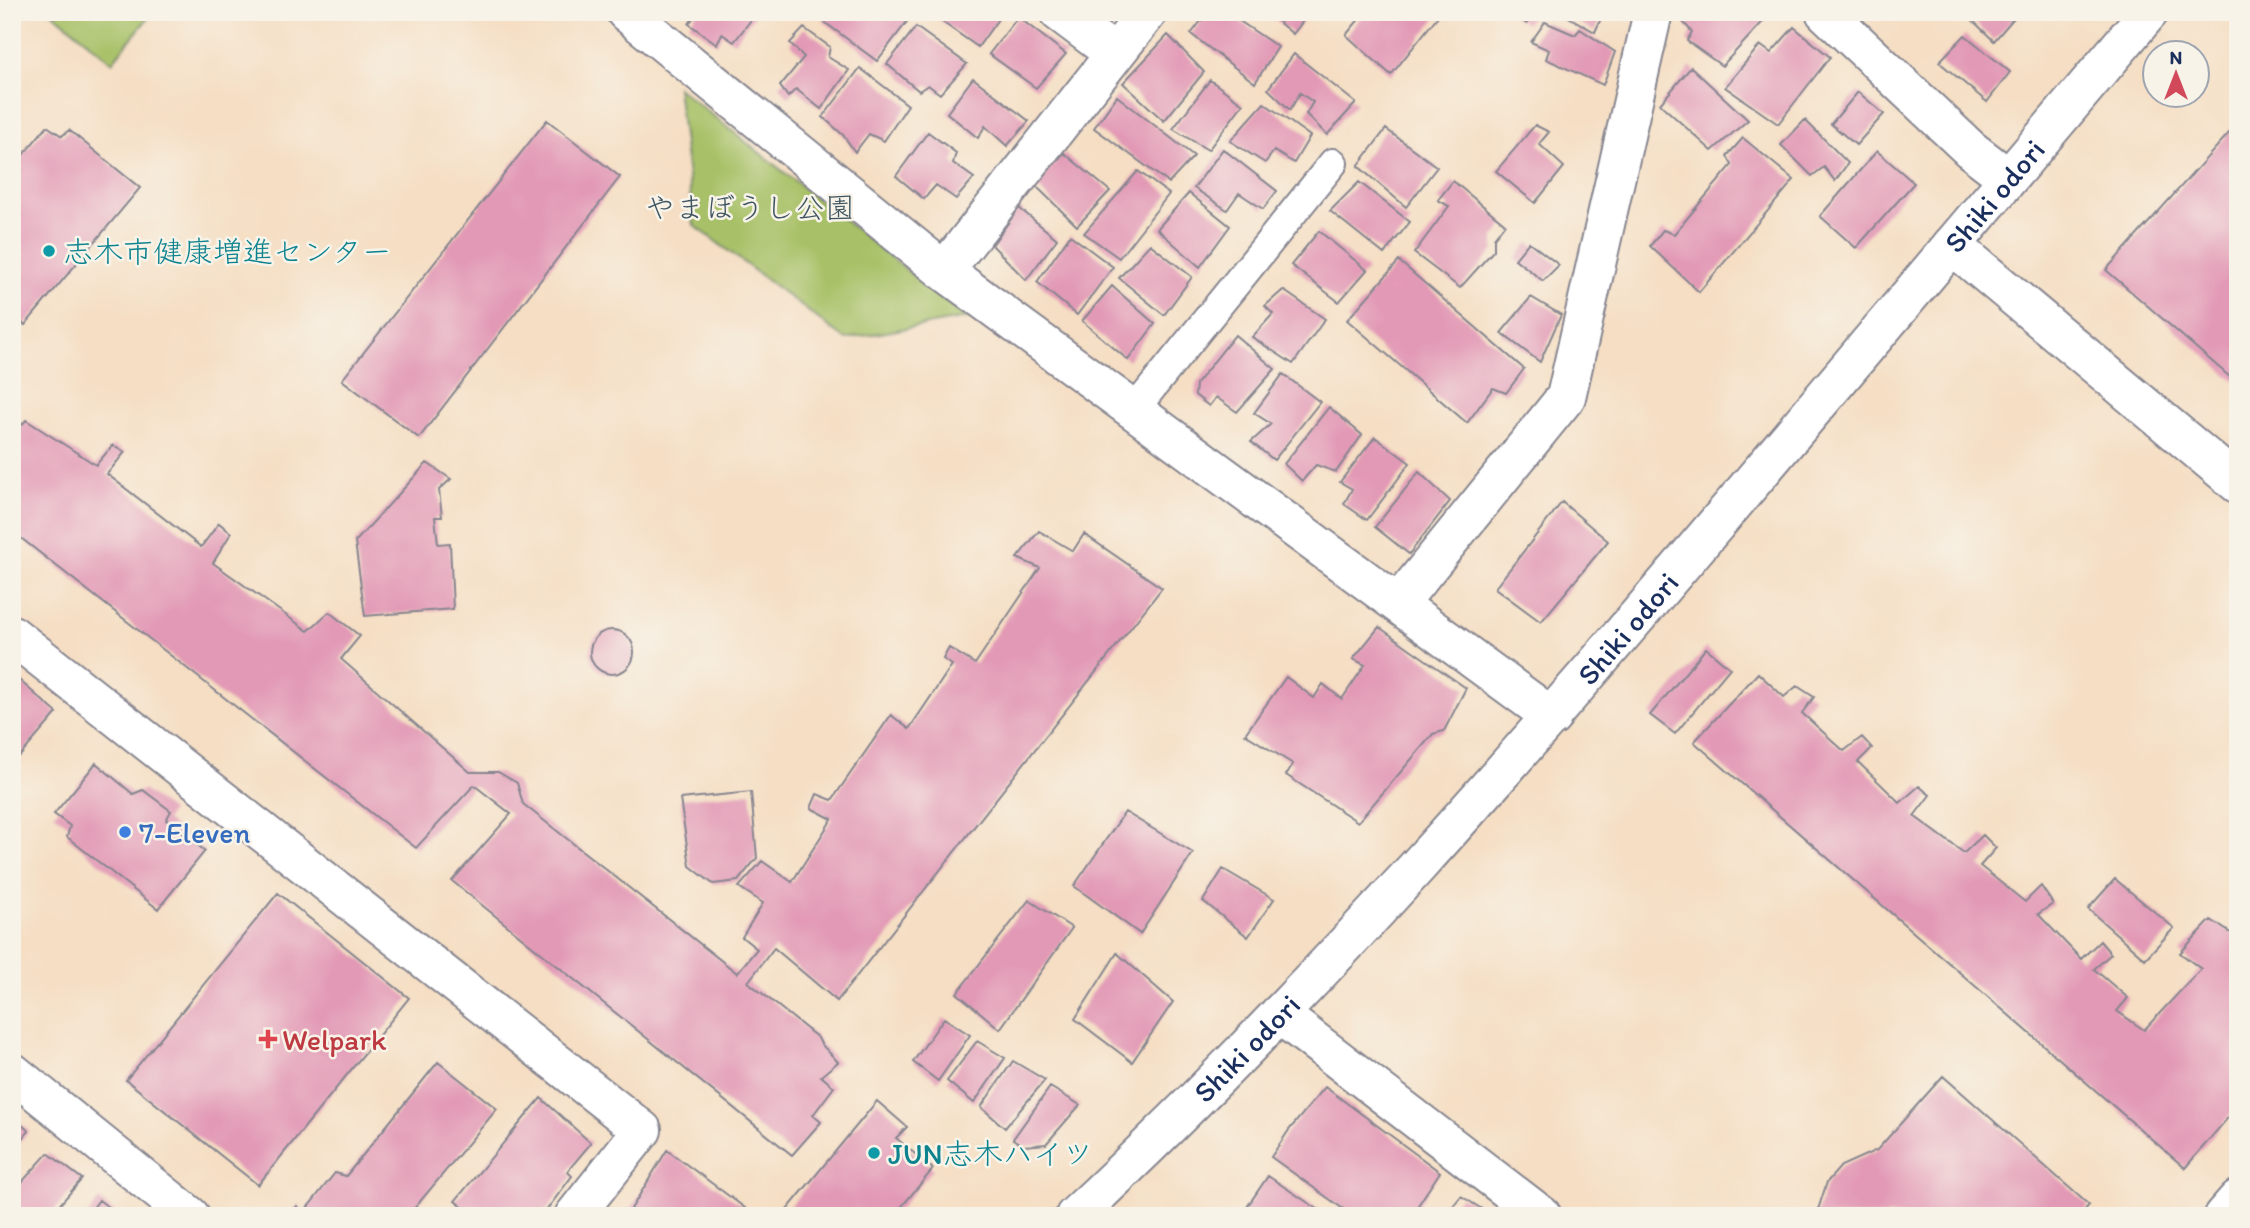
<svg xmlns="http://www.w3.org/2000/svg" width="2250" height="1228" font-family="Itim,'Klee One',sans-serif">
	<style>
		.green { fill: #a8c167; stroke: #627862; stroke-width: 2 }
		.building { fill: #e299b5 }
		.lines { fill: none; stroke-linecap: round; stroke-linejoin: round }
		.service-casing { stroke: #888690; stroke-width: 32 }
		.minor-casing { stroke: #888690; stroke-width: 42 }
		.secondary-casing { stroke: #888690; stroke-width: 42 }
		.service { stroke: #fff; stroke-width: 28 }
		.minor { stroke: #fff; stroke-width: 38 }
		.secondary { stroke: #fff; stroke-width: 38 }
		.culture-dot { fill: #0f9aa8; stroke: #f7f3e8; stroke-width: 2.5 }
		.shop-dot { fill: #3f7fe0; stroke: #f7f3e8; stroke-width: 2.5 }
		.health-dot { fill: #e0444e; stroke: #f7f3e8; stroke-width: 2.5 }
		.labels { text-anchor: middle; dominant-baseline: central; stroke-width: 5; stroke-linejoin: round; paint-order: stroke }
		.street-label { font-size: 30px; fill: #1b2f5e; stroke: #f7f3e8 }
		.park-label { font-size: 30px; fill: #3e5460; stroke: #f7f3e8 }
		.culture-label { font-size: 30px; fill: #0d838f; stroke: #f7f3e8; text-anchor: start }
		.shop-label { font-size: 30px; fill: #366cbe; stroke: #f7f3e8; text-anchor: start }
		.health-label { font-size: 30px; fill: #be3a42; stroke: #f7f3e8; text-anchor: start }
	</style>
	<rect width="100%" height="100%" fill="#f7f3e8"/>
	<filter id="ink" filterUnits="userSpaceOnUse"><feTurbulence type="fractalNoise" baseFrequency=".0143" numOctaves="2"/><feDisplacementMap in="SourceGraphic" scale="14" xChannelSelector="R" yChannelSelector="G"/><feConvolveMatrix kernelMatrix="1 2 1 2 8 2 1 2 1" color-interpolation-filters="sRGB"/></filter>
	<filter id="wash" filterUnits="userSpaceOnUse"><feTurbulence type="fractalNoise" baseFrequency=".00686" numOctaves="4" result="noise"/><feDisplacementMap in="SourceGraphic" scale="28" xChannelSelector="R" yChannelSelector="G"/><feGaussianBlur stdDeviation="1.57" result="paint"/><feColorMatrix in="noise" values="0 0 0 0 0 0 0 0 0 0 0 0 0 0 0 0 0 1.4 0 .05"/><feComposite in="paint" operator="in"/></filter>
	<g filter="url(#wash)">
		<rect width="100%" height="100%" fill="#f5dec3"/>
		<!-- green -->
		<path class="green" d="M52,12H153L112,62Z
			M677,87L967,318L845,339L694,225Z"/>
		<g id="blocks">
			<!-- building -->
			<path class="building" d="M697,12H757L734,42L722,34L717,44L689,24Z
				M830,12H898L909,19L877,61L823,21Z
				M928,12H1003L978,47Z
				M1208,12H1226L1278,47L1255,83L1191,34Z
				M1266,12H1310L1293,34Z
				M1365,12H1441L1391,75L1346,35Z
				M1507,12H1533L1527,24Z
				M1560,12H1604L1595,32Z
				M1678,12H1769L1770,14L1722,66L1687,41L1692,32L1676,14Z
				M1964,12H2019L1994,41Z
				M1018,17L1066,54L1036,88L989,54Z
				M1545,22L1575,35L1580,29L1615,52L1603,85L1546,59L1549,50L1531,42Z
				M916,27L967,64L940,94L928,85L919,91L887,64Z
				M1794,27L1830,57L1778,124L1725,87L1760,45L1771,53Z
				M804,28L830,47L828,57L849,70L821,109L796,89L788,97L780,86L804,57L790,43Z
				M1168,35L1204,72L1164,121L1123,83Z
				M1965,35L2010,72L1987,102L1939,62Z
				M1294,54L1356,103L1327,135L1306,114L1313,102L1300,93L1290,110L1268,89Z
				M1691,67L1748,120L1712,151L1660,104Z
				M860,68L908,105L884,141L869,134L855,152L843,135L823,117Z
				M973,78L1029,121L1007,146L985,126L978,138L947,113Z
				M1210,80L1243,104L1208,150L1173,129Z
				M1858,92L1884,114L1856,145L1831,124Z
				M1117,96L1194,156L1169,183L1094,128Z
				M1264,103L1310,136L1294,163L1274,151L1265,163L1230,141Z
				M547,120L620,177L419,438L342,380Z
				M1805,120L1848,163L1835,181L1824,167L1812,176L1781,145Z
				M2238,123V384L2106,270Z
				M1535,125L1549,132L1539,144L1564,167L1535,203L1496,171Z
				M47,126L62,136L69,130L140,188L25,325L12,315V168Z
				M1386,129L1437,167L1406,207L1358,166Z
				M928,132L956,153L953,163L974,178L956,199L936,185L924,199L896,176Z
				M1743,138L1794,180L1699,292L1650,246L1663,230L1674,234L1732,165L1727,156Z
				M1223,149L1277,191L1263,209L1239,193L1227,210L1194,188Z
				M1877,151L1914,183L1856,248L1820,216Z
				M1064,153L1110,191L1077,226L1035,185Z
				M1138,171L1169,194L1119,258L1084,233Z
				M1453,181L1505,224L1494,238V250L1460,288L1414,253L1449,206L1438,200Z
				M1359,182L1410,222L1384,254L1330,211Z
				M1189,193L1230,226L1200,267L1157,229Z
				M1019,208L1057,239L1026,280L992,245Z
				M1319,231L1367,270L1339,302L1291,265Z
				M1070,235L1113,267L1077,315L1037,282Z
				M1529,242L1559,265L1543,281L1515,259Z
				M1150,244L1192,277L1164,315L1119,278Z
				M1399,261L1524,369L1506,393L1493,388L1467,423L1347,320Z
				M1112,286L1155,324L1128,360L1082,321Z
				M1283,290L1325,319L1293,364L1252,337L1273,314L1265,306Z
				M1531,297L1561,315L1540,362L1501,333Z
				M1235,335L1275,369L1237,412L1216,397L1209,406L1195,395L1196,384Z
				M1283,374L1320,402L1274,460L1251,442L1271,424L1254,413Z
				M1329,407L1362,435L1336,472L1316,465L1302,481L1284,464Z
				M26,420L96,465L113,445L125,452L107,474L201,547L219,523L231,533L213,563L308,631L329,612L360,636L341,659L470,772H498L517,783L523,804L737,973L757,949L742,937L763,903L739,887L762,861L792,882L832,819L811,808L817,794L832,800L891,715L909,729L952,665L943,659L949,648L975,664L1040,568L1017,558L1039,531L1073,551L1084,534L1162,588L837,1001L774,948L748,982L818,1038L821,1044L838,1062L821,1076L834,1087L813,1115L821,1122L792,1155L452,881L511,814L474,785L416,848L12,531V436Z
				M1375,437L1410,463L1367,520L1344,504L1352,489L1340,482Z
				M427,463L451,479L439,490L442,517H435L438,544L450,543L453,609L365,616L355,542Z
				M1419,472L1450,501L1409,554L1375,527Z
				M1562,502L1608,541L1541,622L1495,588Z
				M1379,627L1466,688L1444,731L1433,734L1358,822L1286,775L1293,764L1245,734L1286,677L1314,698L1323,684L1342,699L1365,665L1353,659Z
				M590 652a22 22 0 1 1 44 0a22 22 0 1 1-44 0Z
				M1706,648L1730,668L1675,734L1650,715Z
				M1758,673L1784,697L1797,686L1814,697L1802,713L1844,751L1862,737L1872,748L1858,762L1900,803L1919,786L1930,795L1914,816L1964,853L1983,835L1996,848L1980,866L2025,902L2041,886L2053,904L2038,914L2081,959L2100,941L2111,954L2094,969L2128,998L2117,1011L2144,1030L2201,969L2180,953L2211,920L2238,938V1106L2185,1168L1694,742Z
				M12,674L57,713L20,756L12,750Z
				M96,763L133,794L143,790L171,811L166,820L205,851L158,909L67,837L70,826L54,814Z
				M751,792L757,858L738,881L713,884L690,866L680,799Z
				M1125,812L1193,853L1140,934L1074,886Z
				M1223,869L1274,899L1248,937L1203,901Z
				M2115,879L2174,928L2145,959L2088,909Z
				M278,893L409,998L258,1185L126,1080Z
				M1029,900L1072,928L1000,1029L957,993Z
				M1117,953L1173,1002L1132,1062L1075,1019Z
				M944,1018L970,1035L938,1081L913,1062Z
				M977,1041L1005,1058L974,1103L947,1081Z
				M1013,1061L1045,1080L1005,1128L981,1107Z
				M438,1062L497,1109L408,1216H290L297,1206L304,1212L335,1173L346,1176Z
				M1943,1076L2089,1205L2080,1216H1816L1827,1182L1841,1166L1877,1150Z
				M1050,1087L1080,1105L1046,1144L1024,1146L1013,1139Z
				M1325,1087L1440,1172L1411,1216H1353L1271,1157L1289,1130Z
				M541,1098L591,1143L570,1168L568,1172L572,1176L542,1216H474L455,1201Z
				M877,1101L907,1127L896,1138L933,1169L894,1216H782Z
				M14,1118L29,1131L12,1151V1120Z
				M667,1150L745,1208L739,1216H640L631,1209Z
				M48,1153L82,1179L50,1216H13L12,1193Z
				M1268,1176L1328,1216H1241Z
				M1461,1196L1493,1216H1445Z
				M99,1200L120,1216H87Z
				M456,1209L465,1216H451Z"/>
		</g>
	</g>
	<g filter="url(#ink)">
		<use href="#blocks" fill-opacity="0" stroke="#888690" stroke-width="2"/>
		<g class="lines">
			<defs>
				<path id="service" d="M1134,410L1333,163"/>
				<path id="minor" d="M626,12L944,271L1552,717
					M1059,12L1115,54
					M1825,12L1970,149L2008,178
					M1952,245L2238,484
					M944,271L1148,12
					M1398,604L1566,397L1653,12
					M12,635L642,1130L574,1216
					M1279,1014L1542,1216
					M12,1072L190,1216
					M2223,1216L2238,1199"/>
				<g id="secondary">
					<path id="s1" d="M1075,1216C1314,993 1529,745 1741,495C1877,334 2013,173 2149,12"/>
				</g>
			</defs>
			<!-- service casing -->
			<use href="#service" class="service-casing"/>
			<!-- minor casing -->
			<use href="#minor" class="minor-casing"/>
			<!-- secondary casing -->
			<use href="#secondary" class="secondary-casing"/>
			<!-- service -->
			<use href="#service" class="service"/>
			<!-- minor -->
			<use href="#minor" class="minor"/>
			<!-- secondary -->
			<use href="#secondary" class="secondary"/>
		</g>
	</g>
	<!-- markers -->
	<g class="culture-dot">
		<circle cx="49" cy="251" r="7"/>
		<circle cx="874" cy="1153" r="7"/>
	</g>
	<circle class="shop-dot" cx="125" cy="832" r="7"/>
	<path class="health-dot" d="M264.5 1028.5h7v7h7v7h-7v7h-7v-7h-7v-7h7z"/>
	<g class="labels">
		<!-- street labels -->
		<g class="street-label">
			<text stroke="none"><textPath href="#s1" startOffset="1374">Shiki odori</textPath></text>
			<text stroke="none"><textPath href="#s1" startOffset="807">Shiki odori</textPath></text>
			<text stroke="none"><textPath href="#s1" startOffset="240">Shiki odori</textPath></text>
		</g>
		<!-- park labels -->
		<g class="park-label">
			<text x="750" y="207">やまぼうし公園</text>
		</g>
		<!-- culture labels -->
		<g class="culture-label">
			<text x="63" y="251">志木市健康増進センター</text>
			<text x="888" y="1153">JUN志木ハイツ</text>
		</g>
		<!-- shop labels -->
		<g class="shop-label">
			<text x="139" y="832">7-Eleven</text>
		</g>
		<!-- health labels -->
		<g class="health-label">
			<text x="282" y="1039">Welpark</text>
		</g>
	</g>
	<!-- margin -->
	<rect width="2250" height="1228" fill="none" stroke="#f7f3e8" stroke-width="42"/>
	<!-- north arrow -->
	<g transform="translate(2176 74)"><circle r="33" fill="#f7f3e8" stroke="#9fa5b1" stroke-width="2"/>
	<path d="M0-5L12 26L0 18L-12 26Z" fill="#d1495b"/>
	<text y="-10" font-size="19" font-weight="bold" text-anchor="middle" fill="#1b2f5e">N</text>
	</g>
</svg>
